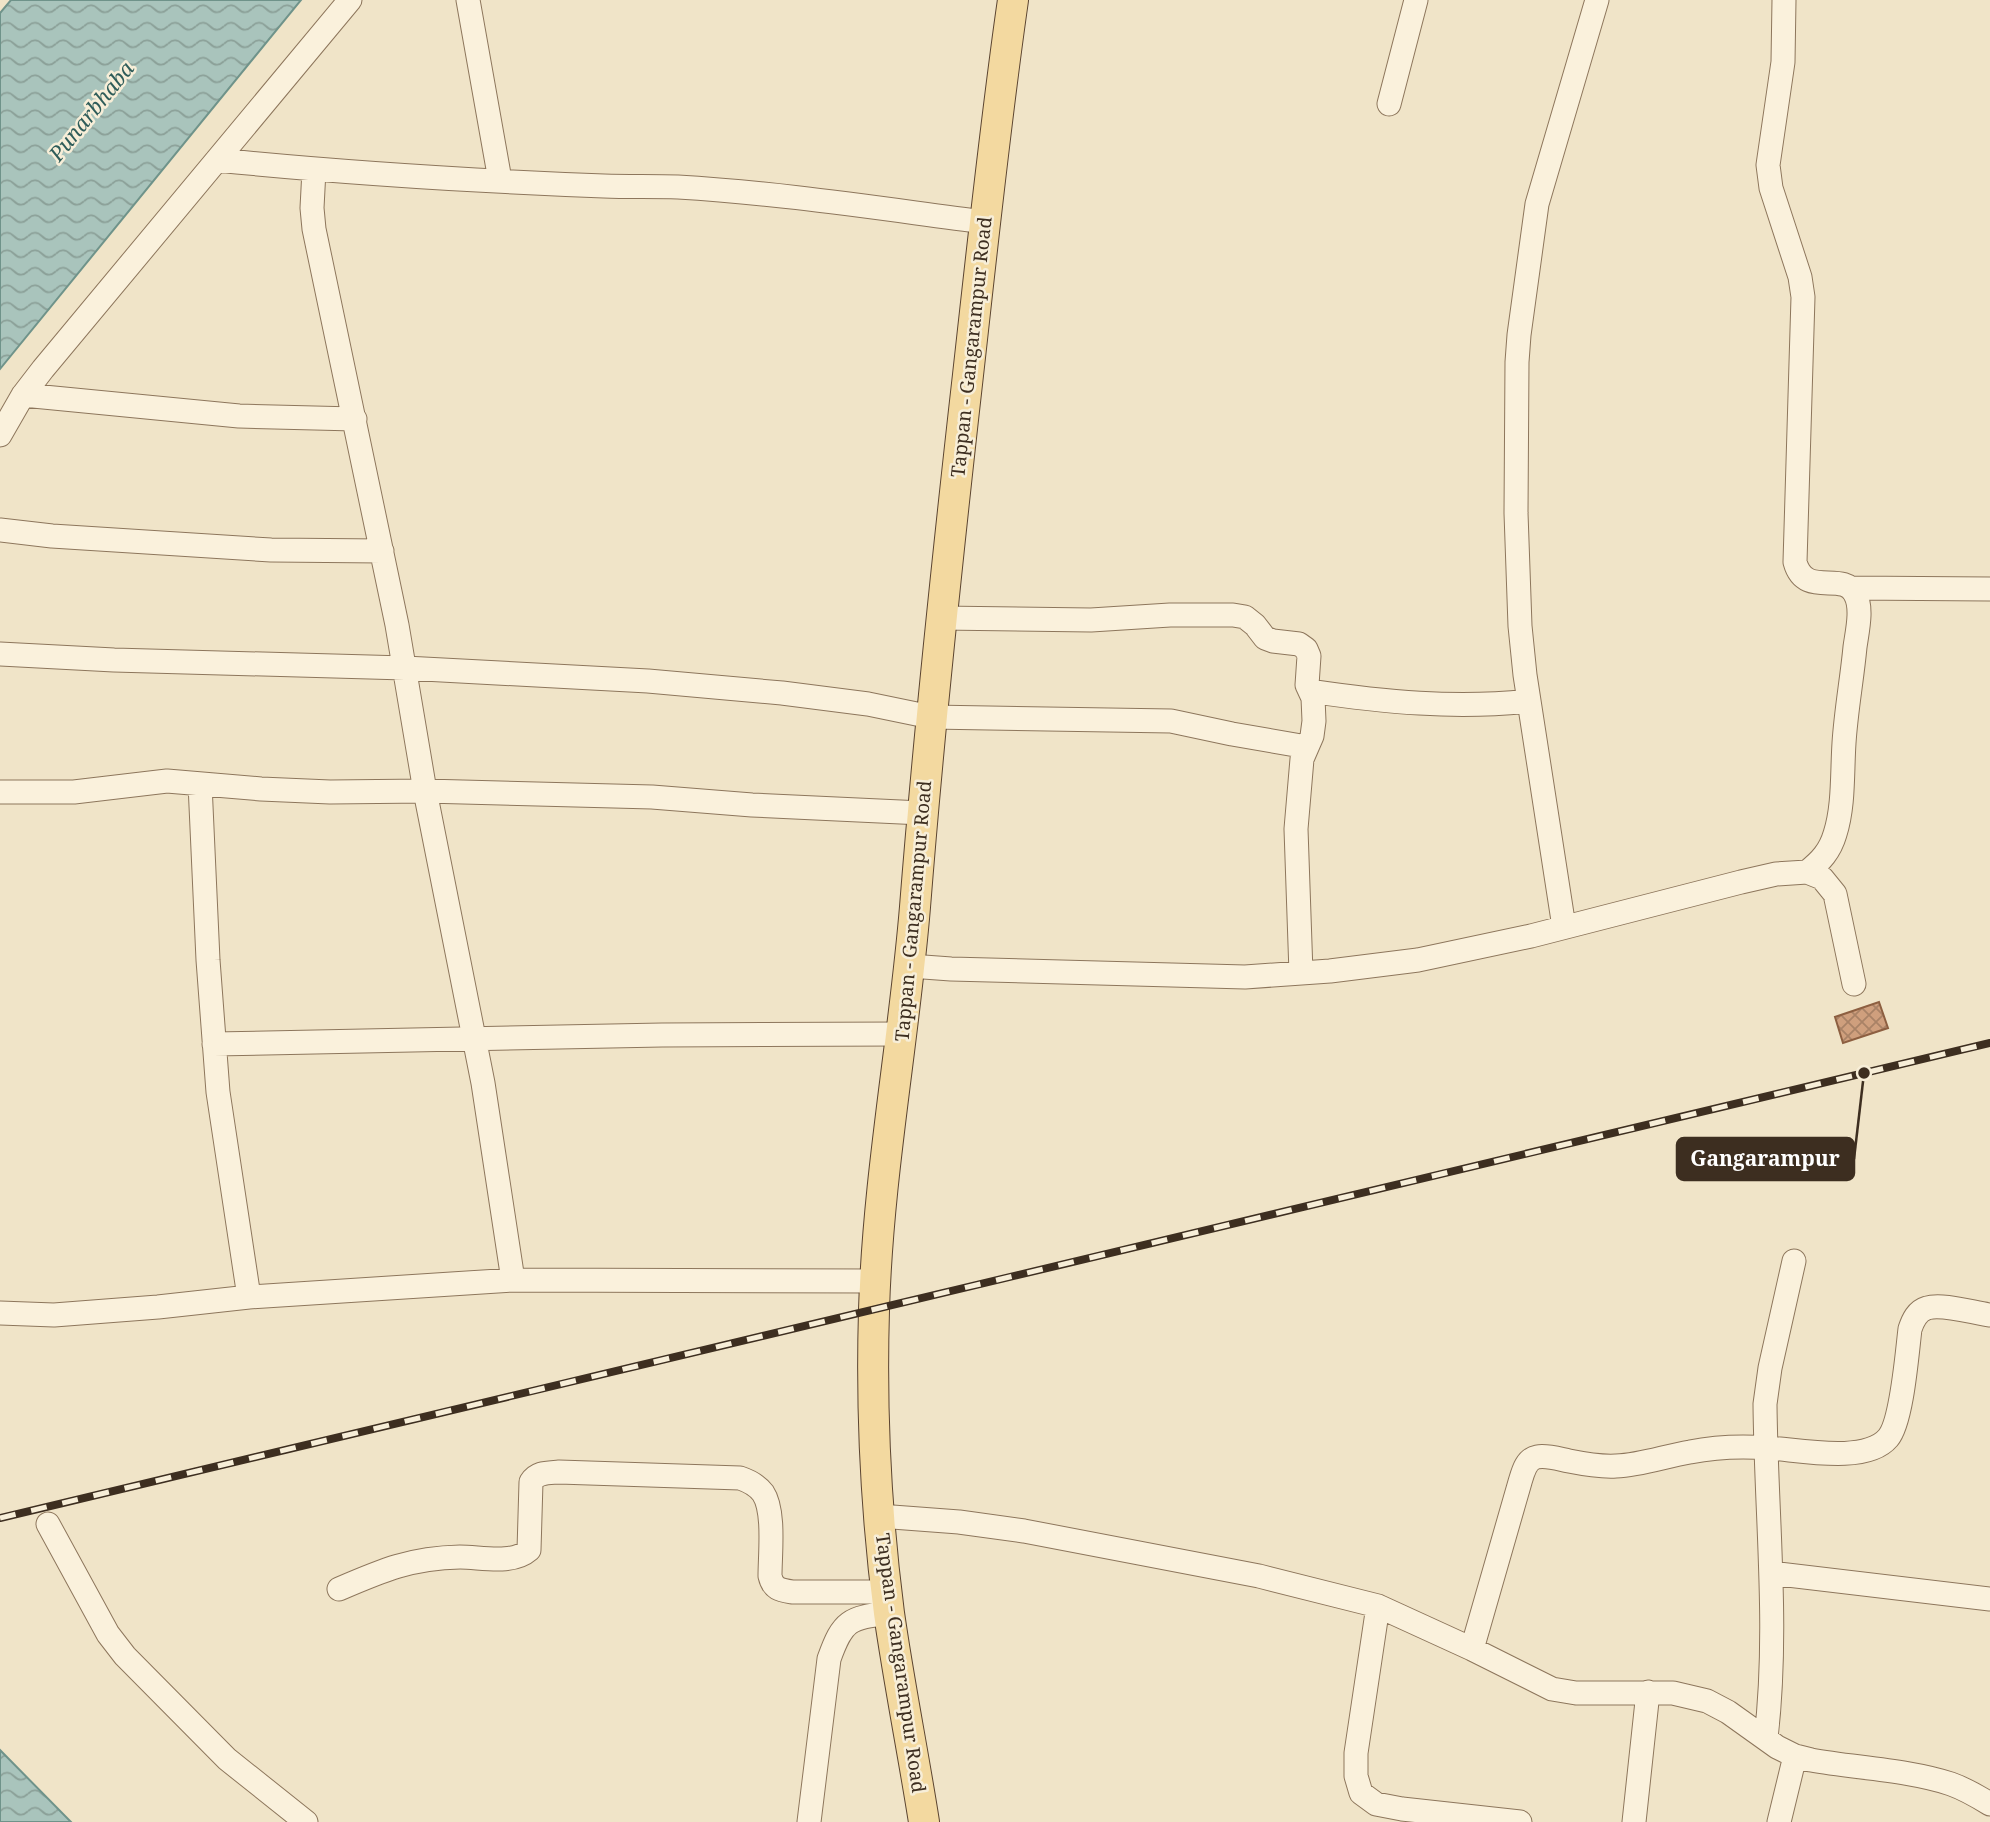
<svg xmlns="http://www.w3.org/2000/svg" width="1990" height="1822" font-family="'Noto Serif',serif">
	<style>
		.water { fill: url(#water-waves); stroke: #6f938a; stroke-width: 2 }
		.building { fill: url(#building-cross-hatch); stroke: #8d5f41; stroke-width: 2 }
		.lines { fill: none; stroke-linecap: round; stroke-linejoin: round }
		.minor-casing { stroke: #8d765c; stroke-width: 25 }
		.major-casing { stroke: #5b4430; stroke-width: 32 }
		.minor { stroke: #faf1dc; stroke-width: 23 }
		.major { stroke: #f3d9a0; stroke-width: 30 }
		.rail-casing { stroke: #3d2e20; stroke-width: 8 }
		.rail { stroke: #f7eed8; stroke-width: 5; stroke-dasharray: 16; stroke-linecap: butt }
		.labels { text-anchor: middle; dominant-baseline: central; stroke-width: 5; stroke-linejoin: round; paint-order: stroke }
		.street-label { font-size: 19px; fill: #3d2e20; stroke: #f7eed8 }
		.water-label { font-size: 21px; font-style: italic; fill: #2f5d5a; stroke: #f7eed8 }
		.leader { fill: none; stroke: #3d2e20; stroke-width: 2.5 }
		.callout-dot { fill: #3d2e20; stroke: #f7eed8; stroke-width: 2.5 }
		.callout { fill: #3d2e20; stroke: #3d2e20; stroke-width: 2.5 }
		.callout-label { font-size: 21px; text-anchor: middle; font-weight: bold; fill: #fff }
	</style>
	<defs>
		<pattern id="water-waves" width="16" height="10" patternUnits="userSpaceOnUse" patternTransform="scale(1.75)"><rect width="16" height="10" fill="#a9c4bc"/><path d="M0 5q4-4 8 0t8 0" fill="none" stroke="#8ba098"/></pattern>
		<pattern id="building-cross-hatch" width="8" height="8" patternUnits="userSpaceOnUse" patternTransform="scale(1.75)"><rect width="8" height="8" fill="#cf9f7d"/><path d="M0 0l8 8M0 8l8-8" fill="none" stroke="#a98266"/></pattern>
	</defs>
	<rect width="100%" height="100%" fill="#f0e4c8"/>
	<!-- water -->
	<path class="water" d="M11,0H301L0,369V13Z
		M0,1750L71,1822H0Z"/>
	<!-- building -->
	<path class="building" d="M1879,1002L1888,1028L1843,1043L1835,1017Z"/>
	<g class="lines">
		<defs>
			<path id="minor" d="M468,0L500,180
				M1784,0L1783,62L1768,165L1771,188L1800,277L1803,297L1795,562C1805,599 1843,570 1855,594C1863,608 1857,632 1855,647C1852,679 1846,711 1844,743C1842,773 1844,806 1835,834C1830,851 1821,861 1807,872
				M1389,104L1416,0
				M217,160C346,173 475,181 604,186C629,187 654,186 678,187C781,193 883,209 985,222
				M314,170L312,208L314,229L397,625L425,791L483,1083L513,1280
				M23,395L239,416L355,419
				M0,435L23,395L43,369L350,0
				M0,530L52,536L271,550L382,551
				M1850,588L1990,589
				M940,618L1091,620L1170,615H1233L1245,617L1255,625L1265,638L1273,641L1299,644L1306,649L1309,656L1307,685L1313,698L1314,721L1312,736L1302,759L1296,829L1301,973
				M0,654L114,660L405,668L648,681L782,693L868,704L931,717L1171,721L1232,734L1307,747
				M1310,691C1384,702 1455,709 1529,701
				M200,784L208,960L218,1092L249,1297
				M0,792H74L167,781L261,789L330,792L425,791L652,797L752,805L922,813
				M1564,927L1525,675L1520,626L1516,513L1517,362L1519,335L1537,204L1597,0
				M910,966L951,969L1245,977L1330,971L1418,960L1531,936L1741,882L1776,874L1807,872L1822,878L1835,894L1854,984
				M214,1044L662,1035L902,1034
				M0,1313L54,1315L158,1307L249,1297L513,1280L876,1281
				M879,1516L959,1522L1024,1531L1259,1576L1378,1606L1472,1649L1552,1689L1576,1693H1673L1707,1701L1728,1712L1777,1747L1795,1756L1811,1760C1855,1768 1909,1770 1951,1784C1965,1789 1977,1796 1990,1804
				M48,1524L108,1634L125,1656L227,1759L306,1822
				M1771,1573L1990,1599
				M339,1589C383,1570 411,1558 460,1557C481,1557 512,1565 529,1550L531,1482C537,1472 548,1473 559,1472L740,1478C749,1481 757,1485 763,1493C775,1511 770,1554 770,1576C773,1589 780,1590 792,1592H887
				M1378,1606L1356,1753V1776L1361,1793L1376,1804L1402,1809L1520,1822
				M1472,1649L1520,1482C1523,1472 1526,1459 1537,1457C1547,1455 1559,1459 1569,1461C1584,1464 1600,1467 1616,1466C1642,1465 1665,1456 1690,1452C1715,1447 1743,1446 1769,1448C1800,1450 1866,1464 1888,1438C1902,1422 1907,1353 1910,1329C1913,1320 1917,1311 1927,1308C1942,1303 1974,1313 1990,1315
				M1766,1738C1779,1627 1766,1515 1765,1404L1770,1368L1794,1261
				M809,1822L829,1659C843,1620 849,1618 889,1613
				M1634,1822L1648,1692
				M1779,1822L1795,1756"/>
			<path id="major" d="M924,1822C913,1752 899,1683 889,1613C876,1513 871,1410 874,1310C878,1174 904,1041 915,907C929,729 948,552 968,375C982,250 995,125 1013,0"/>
		</defs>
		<!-- minor casing -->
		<use href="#minor" class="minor-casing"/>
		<!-- major casing -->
		<use href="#major" class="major-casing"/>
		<!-- minor -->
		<use href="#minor" class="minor"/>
		<!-- major -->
		<use href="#major" class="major"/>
		<defs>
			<path id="rail" d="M0,1518L1990,1043"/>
		</defs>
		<!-- rail casing -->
		<use href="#rail" class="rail-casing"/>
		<!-- rail -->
		<use href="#rail" class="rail"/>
	</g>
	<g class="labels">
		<!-- street labels -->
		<g class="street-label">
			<text transform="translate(971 347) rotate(-84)">Tappan - Gangarampur Road</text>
			<text transform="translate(913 911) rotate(-85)">Tappan - Gangarampur Road</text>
			<text transform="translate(901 1663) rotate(82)">Tappan - Gangarampur Road</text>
		</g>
		<!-- water labels -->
		<g class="water-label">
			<text transform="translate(91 111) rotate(-51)">Punarbhaba</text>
		</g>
	</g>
	<!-- callouts -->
	<path class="leader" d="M1864 1073L1854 1159"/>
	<circle class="callout-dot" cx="1864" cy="1073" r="7"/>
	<rect class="callout" x="1677" y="1138" width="177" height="42" rx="7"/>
	<g class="callout-label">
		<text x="1765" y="1166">Gangarampur</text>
	</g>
</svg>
